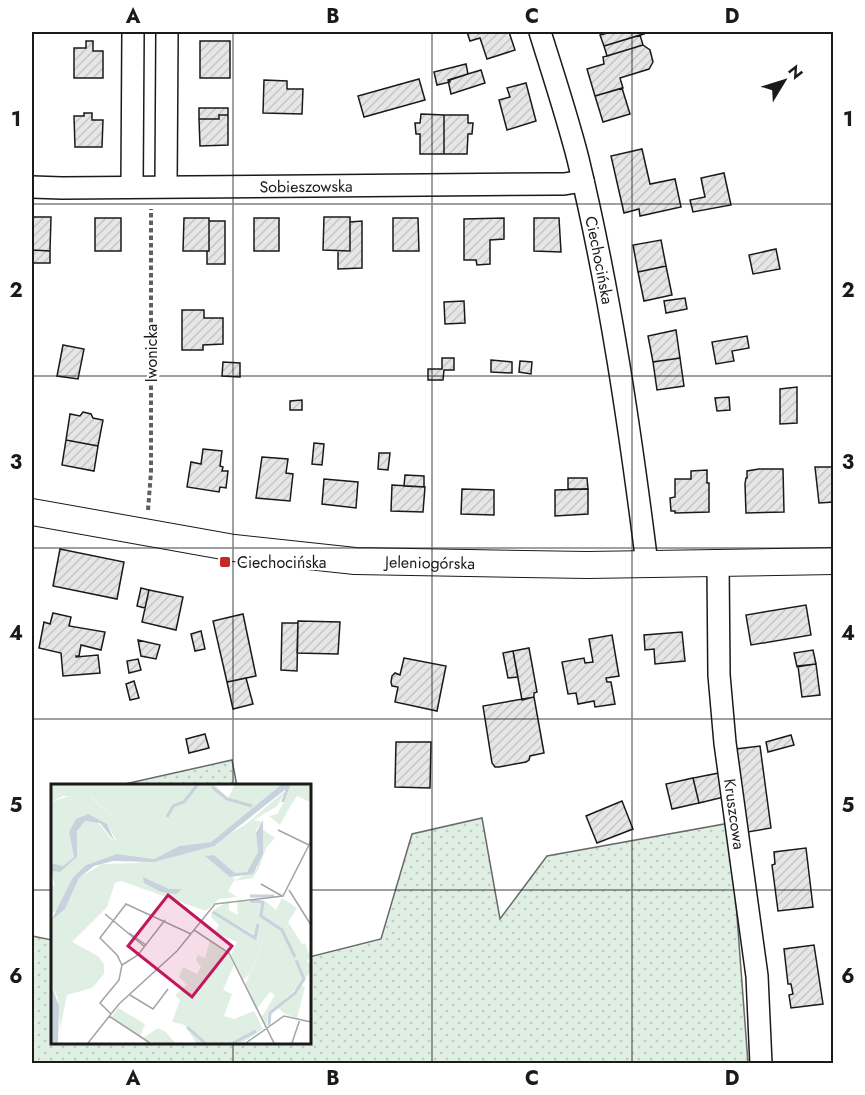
<svg xmlns="http://www.w3.org/2000/svg" width="865" height="1095" font-family="Jost,sans-serif">
	<style>
		.grass { fill: url(#grass-dots); stroke: #6a6a6a; stroke-width: 1.5 }
		.building { fill: url(#building-hatch); stroke: #1a1a1a; stroke-width: 1.5 }
		.lines { fill: none; stroke-linecap: round; stroke-linejoin: round }
		.minor-casing { stroke: #1a1a1a; stroke-width: 24 }
		.tertiary-casing { stroke: #1a1a1a; stroke-width: 28 }
		.path { stroke: #5f5f5f; stroke-width: 4; stroke-dasharray: 4.5 3; stroke-linecap: butt }
		.minor { stroke: #fff; stroke-width: 21 }
		.tertiary { stroke: #fff; stroke-width: 26 }
		.grid { fill: none; stroke: #1a1a1a; stroke-width: 1.5; stroke-opacity: 0.55 }
		.poi-dot { fill: #c62828; stroke: #fff; stroke-width: 2 }
		.labels { text-anchor: middle; dominant-baseline: central; stroke-width: 4.5; stroke-linejoin: round; paint-order: stroke }
		.street-label { font-size: 16px; fill: #1a1a1a; stroke: #fff }
		.poi-label { font-size: 16px; fill: #1a1a1a; stroke: #fff; text-anchor: start }
		.inset-river { fill: none; stroke: #c6d2dc; stroke-width: 3 }
		.inset-road { fill: none; stroke: #a3a3a3; stroke-width: 1.5 }
		.view { fill: #c2185b; fill-opacity: 0.15; stroke: #c2185b; stroke-width: 3 }
		.inset-edge { fill: none; stroke: #1a1a1a; stroke-width: 3 }
		.neatline { fill: none; stroke: #1a1a1a; stroke-width: 2 }
		.grid-label { font-size: 20px; text-anchor: middle; font-weight: bold; fill: #1a1a1a }
	</style>
	<defs>
		<pattern id="grass-dots" width="8" height="8" patternUnits="userSpaceOnUse" patternTransform="scale(1.5)"><rect width="8" height="8" fill="#e0efe3"/><path d="M2 2h.1M6 6h.1" fill="none" stroke="#c0ccc2" stroke-width="1.8" stroke-linecap="round"/></pattern>
		<pattern id="building-hatch" width="6" height="6" patternUnits="userSpaceOnUse" patternTransform="scale(1.5)"><rect width="6" height="6" fill="#e6e6e6"/><path d="M-1 1l2-2M0 6l6-6M5 7l2-2" fill="none" stroke="#c5c5c5"/></pattern>
	</defs>
	<rect width="100%" height="100%" fill="#fff"/>
	<!-- grass -->
	<path class="grass" d="M232,760L237,786H116Z
		M482,818L500,919L547,856L730,823L748,1063H32V936L52,940V1042H309V957L381,939L412,834Z"/>
	<!-- building -->
	<path class="building" d="M467,32H509L515,50L487,59L480,38L470,41Z
		M611,32H643L644,34L604,46L600,35Z
		M640,35L643,45L607,56L604,46Z
		M86,41H93V51H103V78H74V48H86Z
		M200,41H230V78H200Z
		M643,45L650,50L653,62L649,69L620,78L623,88L595,96L587,69L604,64L603,57Z
		M466,64L468,74L450,80V82L437,85L434,72Z
		M481,70L485,83L451,94L448,80Z
		M419,79L425,100L364,117L358,96Z
		M264,80L287,81V89H303L302,114L263,113Z
		M526,83L536,121L507,130L499,100L510,97L507,88Z
		M622,88L630,114L603,122L595,96Z
		M199,108H228V115H219V119H199Z
		M84,113H92V120H103L102,147H75L74,116H84Z
		M421,114L444,115V154H420V134H416L415,123H420Z
		M219,115H228V145L200,146L199,119H219Z
		M444,115H468V123H473L472,134H468L467,154H444Z
		M642,149L650,184L675,179L681,207L640,216L639,209L624,213L611,156Z
		M724,173L731,205L693,212L690,200L705,197L701,178Z
		M32,217H51L50,251L32,250Z
		M324,217H350V251L323,250Z
		M95,218H121V251H95Z
		M184,218H209V251H183Z
		M254,218H279V251H254Z
		M393,218H418L419,251H393Z
		M504,218V239L490,240V264L477,265L476,260H464V219Z
		M534,218H559L561,252L534,251Z
		M209,221H225V264H207V251H209Z
		M362,221V268L338,269V251H350V222Z
		M661,240L666,266L638,272L633,245Z
		M776,249L780,269L753,274L749,255Z
		M32,250L50,251V263H32Z
		M666,266L672,295L644,301L638,272Z
		M685,298L687,309L666,313L664,301Z
		M464,301L465,323L445,324L444,302Z
		M182,310H204V318H223V344L203,345V350H182Z
		M676,330L680,358L653,362L648,336Z
		M747,336L749,348L732,351L734,361L716,364L712,342Z
		M63,345L84,349L78,379L57,376Z
		M442,358H454V370H444L443,380H428V369H442Z
		M680,358L684,386L657,390L653,362Z
		M491,360L512,362V373L491,372Z
		M520,361L532,362L531,374L519,372Z
		M223,362L240,363V377L222,376Z
		M797,387V423L780,424V389Z
		M729,397L730,410L717,411L715,398Z
		M302,400V410H290V401Z
		M83,412L91,414L93,418L103,420L98,446L66,440L70,414L80,416Z
		M66,440L98,446L94,471L62,465Z
		M314,443L324,444L322,465L312,464Z
		M203,449L222,451L220,466L223,467L222,471H228L226,488L220,487L219,492L187,487L191,462L201,464Z
		M379,453H390L388,470L378,469Z
		M262,457L288,459L286,473L293,474L290,501L256,498Z
		M815,467H834V502L819,503Z
		M759,469H783L784,512L746,513L745,484L746,478H747V471Z
		M707,470V483H709V512L675,513V511H671L670,498L675,497V479H691V471Z
		M405,475L424,476V487L404,486Z
		M568,478H587L588,489H568Z
		M324,479L358,482L356,508L322,504Z
		M392,485L425,487L423,512L391,511Z
		M462,489L494,490V515L461,514Z
		M588,489V514L555,516V490Z
		M60,549L124,562L117,599L53,586Z
		M141,588L149,590L145,608L137,606Z
		M149,590L183,597L176,630L142,622Z
		M806,605L811,635L751,645L746,615Z
		M53,613L71,617L69,626L105,632L101,650L81,645L79,656H76V657L98,655L100,673L63,676L61,653L39,648L44,622L50,624Z
		M243,614L256,676L227,682L213,621Z
		M298,621L340,622L338,654L297,653Z
		M282,623H298L297,671L281,670Z
		M201,631L205,649L195,651L191,634Z
		M682,632L685,661L655,664L654,649L645,650L644,635Z
		M612,635L619,676L606,678L607,682H611L615,704L595,707L594,701L578,704L576,693L568,694L562,662L584,658L585,663L593,662L589,639Z
		M138,640L160,645L156,659L141,656Z
		M529,648L537,692L534,693V697L522,700L513,651Z
		M813,650L816,664L797,667L794,653Z
		M513,651L518,677L508,678L503,653Z
		M404,658L446,666L437,711L395,702L398,687L392,686L391,682L392,676L395,673L400,675Z
		M138,659L141,670L129,673L127,661Z
		M816,664L820,695L802,697L798,666Z
		M246,678L253,704L233,709L227,682Z
		M134,681L139,698L130,700L126,684Z
		M534,697L544,753L530,756L529,760L526,762L499,767H495L492,763L483,706Z
		M205,734L209,748L189,753L186,739Z
		M791,735L794,745L768,752L766,742Z
		M396,742H431L430,788L395,787Z
		M760,746L771,828L748,832L736,749Z
		M719,773L724,797L699,803L693,778Z
		M693,778L699,803L672,809L666,784Z
		M622,801L633,829L597,843L586,816Z
		M806,848L813,907L778,911L772,865L775,864L774,852Z
		M814,945L823,1004L791,1008L789,995L793,994L791,984H788L784,949Z"/>
	<g class="lines">
		<defs>
			<g id="minor">
				<path id="s1" d="M540,32C553,74 567,116 578,159C610,292 630,429 647,564"/>
				<path d="M132,186L133,32"/>
				<path d="M166,186L167,32"/>
				<path id="s2" d="M32,187L62,188L552,184H564L583,181"/>
				<path id="s3" d="M718,563L719,675L725,743L757,976L761,1064"/>
			</g>
			<g id="tertiary">
				<path id="s4" d="M32,512L234,548L355,561L587,565L834,561"/>
			</g>
		</defs>
		<!-- minor casing -->
		<use href="#minor" class="minor-casing"/>
		<!-- tertiary casing -->
		<use href="#tertiary" class="tertiary-casing"/>
		<!-- path -->
		<path class="path" d="M148,510L151,472V209"/>
		<!-- minor -->
		<use href="#minor" class="minor"/>
		<!-- tertiary -->
		<use href="#tertiary" class="tertiary"/>
	</g>
	<!-- grid -->
	<path class="grid" d="M233,32V786M432,32V1064M632,32V1064M32,204H834M32,376H834M32,548H834M32,719H834M32,890H52M309,890H834M233,1042V1064"/>
	<!-- markers -->
	<rect class="poi-dot" x="219" y="556" width="12" height="12" rx="3"/>
	<g class="labels">
		<!-- street labels -->
		<g class="street-label">
			<text stroke="none"><textPath href="#s2" startOffset="274">Sobieszowska</textPath></text>
			<text stroke="none"><textPath href="#s1" startOffset="236">Ciechocińska</textPath></text>
			<text transform="translate(151 353) rotate(-90)">Iwonicka</text>
			<text stroke="none"><textPath href="#s4" startOffset="402">Jeleniogórska</textPath></text>
			<text stroke="none"><textPath href="#s3" startOffset="252">Kruszcowa</textPath></text>
		</g>
		<!-- poi labels -->
		<g class="poi-label">
			<text x="237" y="562">Ciechocińska</text>
		</g>
	</g>
	<!-- overview -->
	<g transform="translate(51 784)">
		<rect width="260" height="260" fill="#fff"/>
		<path d="M0,0H145L132,17L121,21L105,44L99,46L62,34L41,13L24,20L18,12H12L0,18ZM233,18L240,21L229,41L218,32L226,30ZM211,45L224,54L215,64L208,84L202,94L183,97L206,84ZM178,117V126L187,131L186,117L216,118L225,126L253,193L246,204L218,229L215,243L210,234L224,211L219,208L205,226L194,201L210,165L206,152L161,127ZM159,157L177,169L183,181L172,206L181,210L173,232L183,235L203,227L212,245L191,259H145L134,241L121,238L129,216L124,211L136,201L128,193L132,183L146,190L150,183L145,176L147,171L154,174ZM107,244L115,248L124,259H102L92,254Z" fill="#e0efe3"/>
		<path d="M145,0H163L177,14L184,0H231L160,58L128,62L103,75L66,70L35,81L22,93L10,123L0,130V101L4,102L0,87L9,88L26,73L24,57L28,42L37,35L46,37L62,57L65,56L56,40L34,31L18,48L23,73L12,82L0,79V18L18,12L24,20L38,11L62,34L99,46L105,44L121,21L132,17ZM240,0H259V18L246,12L240,21L233,18ZM236,5L226,22L203,36L211,38L205,46L207,68L196,88L184,89L163,71L157,72L184,95L177,107L186,113L168,115L155,127L70,97L64,99L56,123L21,158L47,172L53,180V190L41,204L16,211L9,245L7,214L0,200V137L14,125L28,94L51,80L85,79L151,65L194,41ZM161,127L203,151L210,136L206,152L210,165L198,191L192,196L180,171L186,158L164,149L168,141L160,133ZM250,202L254,203L246,234L234,230L227,224ZM67,224L94,240L89,253L61,233Z" fill="#e0efe3"/>
		<path d="M231,114L246,124L237,138L251,160L254,159L259,173L256,178L259,179V189L254,194L230,147L225,126Z" fill="#e0efe3"/>
		<path d="M231,0H240L233,18H230L235,5L163,62L103,78L62,77L43,82L28,94L14,125L0,137L22,93L35,81L66,70L103,75L128,62L160,58ZM37,30L56,40L64,58L49,39L34,37L26,47V73L9,88L0,87V79L12,82L23,73L18,48L25,35ZM212,36V70L202,90L179,93L154,72L163,71L184,89L196,88L207,68L205,49ZM92,93L118,105H131L125,110L110,108L93,99ZM0,200L8,222L7,259H1Z" fill="#c6d2dc"/>
		<path class="inset-river" d="M161,3L176,15L201,22M116,33L122,22L133,18L147,0M199,112H223M199,117L212,118L210,132L231,146L244,173M162,128L204,154L207,140M218,241L219,229L244,209L253,195L245,176M136,243L154,259M182,259L205,247"/>
		<path class="inset-road" d="M227,46L258,61M210,100L231,112M238,106L260,141M54,130L94,163M143,146L178,169L223,259M78,149L95,161M71,181L87,171L114,136M79,211L102,225L117,205M60,230L49,219L68,196L71,181L66,171L49,154L75,120L140,150M58,232L99,259M37,259L68,220L126,167L164,120L232,112L260,57M195,259L233,232L260,238M241,259L249,235"/>
		<path class="view" d="M117,111L181,162L141,213L77,162Z"/>
		<rect width="260" height="260" class="inset-edge"/>
	</g>
	<!-- border -->
	<rect width="865" height="1095" fill="none" stroke="#ffffff" stroke-width="66"/>
	<!-- north arrow -->
	<g transform="translate(784 81) rotate(52)" stroke="#ffffff" stroke-width="4.5" paint-order="stroke">
	<path d="M0-4.5L10 22L0 15L-10 22Z" fill="#1a1a1a"/>
	<text y="-9" font-size="16" font-weight="bold" text-anchor="middle" fill="#1a1a1a">N</text>
	</g>
	<rect x="33" y="33" width="799" height="1029" class="neatline"/>
	<g class="grid-label">
		<text x="133" y="23">A</text>
		<text x="333" y="23">B</text>
		<text x="532" y="23">C</text>
		<text x="732" y="23">D</text>
		<text x="16" y="126">1</text>
		<text x="848" y="126">1</text>
		<text x="16" y="297">2</text>
		<text x="848" y="297">2</text>
		<text x="16" y="469">3</text>
		<text x="848" y="469">3</text>
		<text x="16" y="640">4</text>
		<text x="848" y="640">4</text>
		<text x="16" y="812">5</text>
		<text x="848" y="812">5</text>
		<text x="16" y="983">6</text>
		<text x="848" y="983">6</text>
		<text x="133" y="1085">A</text>
		<text x="333" y="1085">B</text>
		<text x="532" y="1085">C</text>
		<text x="732" y="1085">D</text>
	</g>
</svg>
